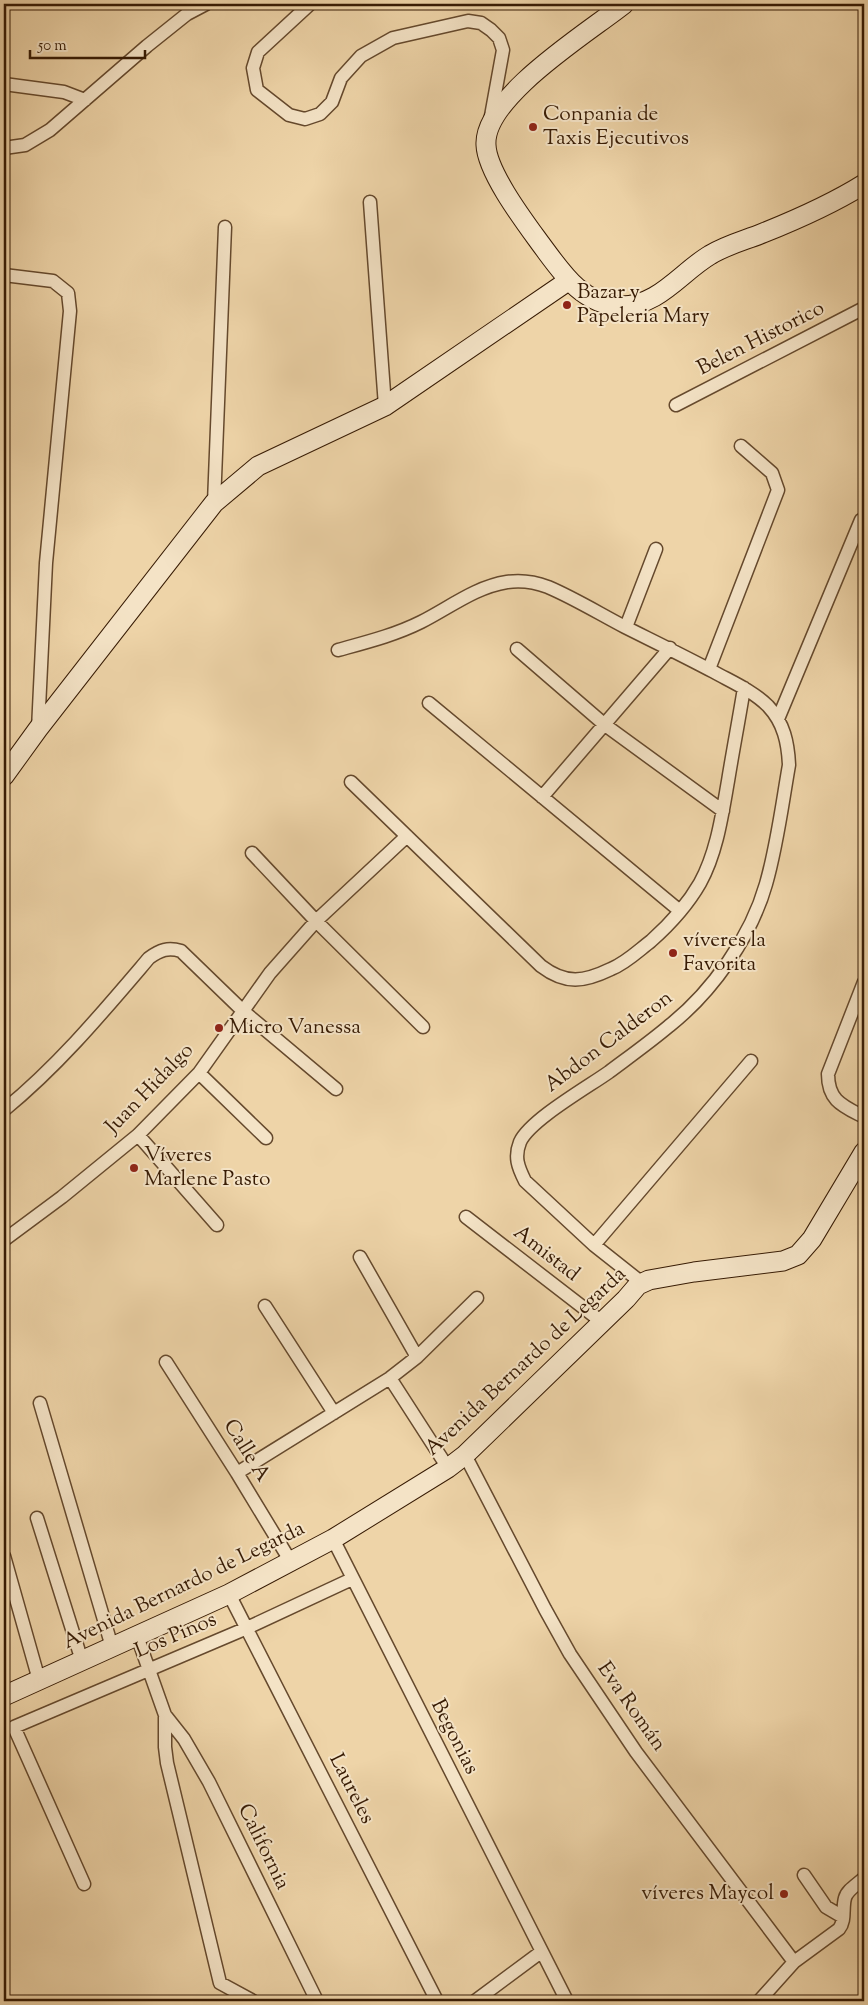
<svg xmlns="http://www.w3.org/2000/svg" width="868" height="2005" font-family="'Sorts Mill Goudy',serif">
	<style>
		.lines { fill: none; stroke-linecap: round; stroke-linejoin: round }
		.stream { stroke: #75776d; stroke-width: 4.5 }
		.street-casing { stroke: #65492d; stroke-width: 15 }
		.secondary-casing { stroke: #371b04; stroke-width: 21 }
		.street { stroke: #f4e3c6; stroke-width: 12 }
		.secondary { stroke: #f4e3c6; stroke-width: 19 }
		.poi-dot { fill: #8f2418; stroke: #f4e3c6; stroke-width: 2 }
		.labels { text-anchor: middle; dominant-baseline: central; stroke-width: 4; stroke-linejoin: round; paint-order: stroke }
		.poi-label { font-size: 21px; fill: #371b04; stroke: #f4e3c6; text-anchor: start }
		.street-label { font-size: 21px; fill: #371b04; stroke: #f4e3c6 }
	</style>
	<rect width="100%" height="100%" fill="#eed4a8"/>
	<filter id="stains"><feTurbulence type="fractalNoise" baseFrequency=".004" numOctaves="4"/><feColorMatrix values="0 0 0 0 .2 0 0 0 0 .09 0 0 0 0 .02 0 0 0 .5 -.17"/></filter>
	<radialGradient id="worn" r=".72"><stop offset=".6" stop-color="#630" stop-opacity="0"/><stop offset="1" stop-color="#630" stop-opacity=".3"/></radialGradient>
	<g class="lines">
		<!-- stream -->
		<path class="stream" d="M864,1465L862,1474L864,1478"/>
		<defs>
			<path id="street" d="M310,4L258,52L253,68L257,90L289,115L305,119L320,114L332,102L341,78L361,56L393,38L468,21L481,23L491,30L499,38L503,50L491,116
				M4,84L64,92L85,100
				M4,148L25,145L50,130L147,46L187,14L206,4
				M370,202L385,406
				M4,275L53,281L68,293L70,311L46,563L38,729
				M676,405L864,308
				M214,503L225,227
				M626,627L656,549
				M517,649L605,725L723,811
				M338,650C367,642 395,635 421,622C449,608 475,587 507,582C520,580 535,582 548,587C574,598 600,614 625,627C655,642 684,656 714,672C732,682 753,691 768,706C784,723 788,743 789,765C782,805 777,846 766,884C751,937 712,992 669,1026C650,1042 629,1057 609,1072C588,1087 530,1120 520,1142C514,1157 518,1167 525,1181L594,1245L642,1283
				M709,669L778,490L772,473L741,446
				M429,703L680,911
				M778,719L861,520
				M351,782L541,966C566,985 584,982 611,969C626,963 638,951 651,941C669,925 688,904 700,883C717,852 722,815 728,781C733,750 739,719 744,688
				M542,797L670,648
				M252,853L316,921L423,1027
				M864,982L828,1074C828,1101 843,1106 864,1117
				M199,1073L266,1138
				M4,1110C59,1065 103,1012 149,958C160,950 168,947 181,951L243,1011L336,1089
				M138,1135L217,1225
				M466,1217L602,1322
				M4,1240L62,1197L138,1135L199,1073L270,973L316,921L407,836
				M594,1245L751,1061
				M360,1257L417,1357
				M265,1306L334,1413
				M166,1362L237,1473L291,1562
				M390,1378L448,1468
				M40,1403L112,1647
				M465,1455L545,1609L570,1654L636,1752L794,1962
				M237,1473L390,1378L417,1357L477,1298
				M37,1518L82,1661
				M333,1539L567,2001
				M4,1556L39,1680
				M229,1594L437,2001
				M137,1636L165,1715V1747L167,1763L220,1983L253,2001
				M165,1715L184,1739L209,1782L317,2001
				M804,1875L826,1907L843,1917
				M84,1884L14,1727L247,1628L352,1579
				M475,2001L541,1952
				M759,2001L794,1962L839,1929C846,1920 842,1909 845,1898C847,1890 858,1884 864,1878"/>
			<path id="secondary" d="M624,4C589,32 483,97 486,145C487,172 524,221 540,243C561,271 581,304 620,306C658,307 681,272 710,255C726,245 746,240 763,233C798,219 832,204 864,184
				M4,776L38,729L214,503L258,466L385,406L568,281
				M4,1696L229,1594L333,1539L448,1468L465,1455L626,1299L638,1285L649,1280L694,1272L783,1261L798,1255L812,1239L864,1152"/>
		</defs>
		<!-- street casing -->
		<use href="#street" class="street-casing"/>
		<!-- secondary casing -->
		<use href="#secondary" class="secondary-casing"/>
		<!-- street -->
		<use href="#street" class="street"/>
		<!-- secondary -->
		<use href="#secondary" class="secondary"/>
	</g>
	<!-- markers -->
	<g class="poi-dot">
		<circle cx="533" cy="127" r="5"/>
		<circle cx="567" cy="305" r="5"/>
		<circle cx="673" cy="953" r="5"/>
		<circle cx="219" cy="1028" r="5"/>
		<circle cx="134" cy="1168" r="5"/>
		<circle cx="784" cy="1894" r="5"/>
	</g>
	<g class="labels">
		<!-- poi labels -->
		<g class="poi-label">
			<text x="543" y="115">Conpania de<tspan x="543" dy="24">Taxis Ejecutivos</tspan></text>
			<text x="577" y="293">Bazar y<tspan x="577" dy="24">Papeleria Mary</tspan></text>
			<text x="683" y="941">víveres la<tspan x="683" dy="24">Favorita</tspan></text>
			<text x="229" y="1028">Micro Vanessa</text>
			<text x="144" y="1156">Víveres<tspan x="144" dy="24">Marlene Pasto</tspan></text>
			<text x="774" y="1894" text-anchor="end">víveres Maycol</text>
		</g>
		<!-- street labels -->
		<g class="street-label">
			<text transform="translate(761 339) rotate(-27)">Belen Historico</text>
			<text transform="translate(609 1042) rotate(-37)">Abdon Calderon</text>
			<text transform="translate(150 1089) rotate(-46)">Juan Hidalgo</text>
			<text transform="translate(546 1254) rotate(38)">Amistad</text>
			<text transform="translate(526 1362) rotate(-43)">Avenida Bernardo de Legarda</text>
			<text transform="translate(246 1451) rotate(58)">Calle A</text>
			<text transform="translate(184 1586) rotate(-26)">Avenida Bernardo de Legarda</text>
			<text transform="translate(176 1636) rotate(-23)">Los Pinos</text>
			<text transform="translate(631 1707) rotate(55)">Eva Román</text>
			<text transform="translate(454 1737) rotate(63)">Begonias</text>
			<text transform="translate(351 1789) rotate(63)">Laureles</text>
			<text transform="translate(263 1847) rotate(64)">California</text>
		</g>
	</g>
	<!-- margin -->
	<rect width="868" height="2005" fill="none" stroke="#eed4a8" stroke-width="20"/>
	<rect x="5" y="5" width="858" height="1995" fill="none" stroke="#371b04" stroke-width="2.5"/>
	<rect x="10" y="10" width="848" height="1985" fill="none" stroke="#371b04"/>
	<!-- scale -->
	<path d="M30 50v8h115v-8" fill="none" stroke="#371b04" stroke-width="2.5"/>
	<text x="38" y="50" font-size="15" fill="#371b04" stroke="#f4e3c6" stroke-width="4" paint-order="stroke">50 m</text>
	<rect width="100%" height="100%" filter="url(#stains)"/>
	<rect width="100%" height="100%" fill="url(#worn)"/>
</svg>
